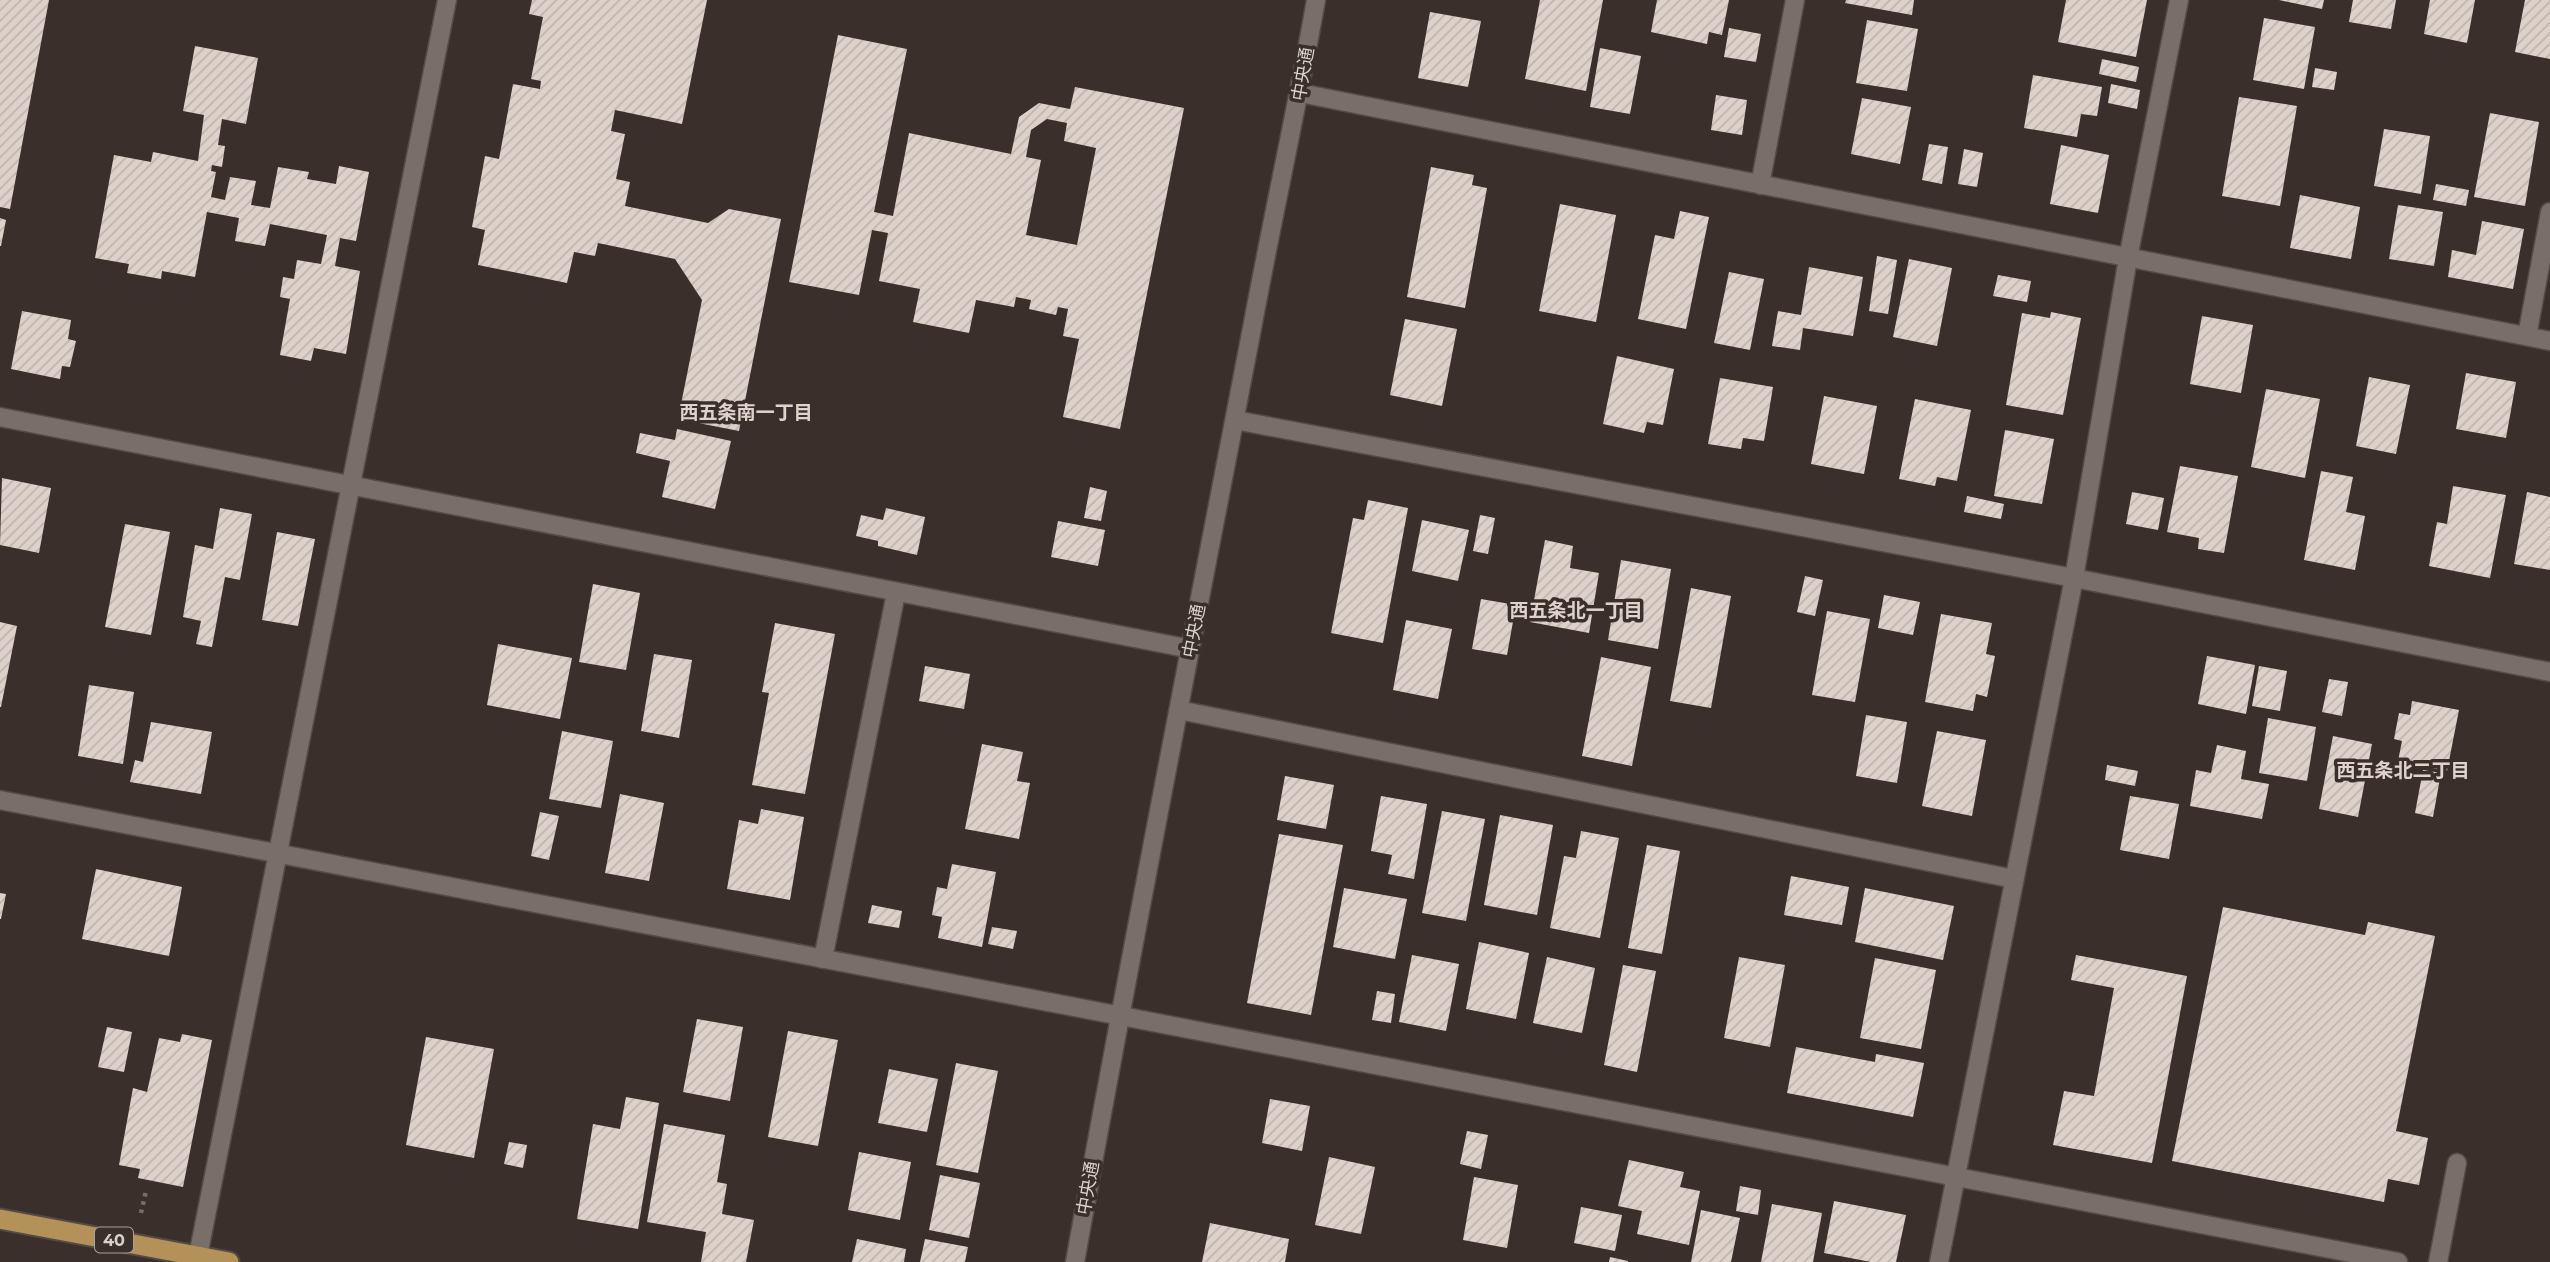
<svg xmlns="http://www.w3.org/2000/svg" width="2550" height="1262" font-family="Montserrat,'Noto Sans JP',sans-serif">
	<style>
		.building { fill: url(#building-hatch); fill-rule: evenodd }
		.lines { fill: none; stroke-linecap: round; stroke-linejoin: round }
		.service-casing { stroke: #544b46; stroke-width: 21 }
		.minor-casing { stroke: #544b46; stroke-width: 21 }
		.tertiary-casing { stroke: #544b46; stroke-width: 21 }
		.trunk-casing { stroke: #544b46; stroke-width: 23 }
		.path { stroke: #776d69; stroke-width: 4.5; stroke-dasharray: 3.5 5; stroke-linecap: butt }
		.service { stroke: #7a6e68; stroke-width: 18 }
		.minor { stroke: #7a6e68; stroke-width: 18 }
		.tertiary { stroke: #7a6e68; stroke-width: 18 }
		.trunk { stroke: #b49159; stroke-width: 19 }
		.labels { text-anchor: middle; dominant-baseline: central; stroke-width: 7; stroke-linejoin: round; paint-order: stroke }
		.shield { fill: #3a2f2a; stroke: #a8a09c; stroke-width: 2 }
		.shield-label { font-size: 16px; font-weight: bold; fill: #d7d0cd }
		.street-label { font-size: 18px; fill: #d7d0cd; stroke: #3a2f2a }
		.neighbourhood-label { font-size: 19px; font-weight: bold; fill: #e0d3cc; stroke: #3a2f2a }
	</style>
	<defs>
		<pattern id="building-hatch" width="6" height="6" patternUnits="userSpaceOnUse" patternTransform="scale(1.75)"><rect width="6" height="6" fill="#ded1ca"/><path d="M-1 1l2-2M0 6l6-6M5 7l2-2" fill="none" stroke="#beb4ae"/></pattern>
	</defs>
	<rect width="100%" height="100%" fill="#3a2f2a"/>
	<!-- building -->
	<path class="building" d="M0,0H49L10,209L0,207Z
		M532,0H707L682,124L615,110L611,131L625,134L616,179L630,182L625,206L708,223L729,209L781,219L739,431L678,419L702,300L675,259L598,243L595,256L574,252L567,283L478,265L485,230L472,227L485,156L499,159L513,84L540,89L541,81L531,79L543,17L529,14Z
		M1540,0H1603L1586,91L1525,79Z
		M1657,0H1729L1722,35L1709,32L1707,44L1651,32Z
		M1846,0H1914L1912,15L1845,3Z
		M2066,0H2147L2136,57L2058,42Z
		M2279,0H2324L2322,9Z
		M2353,0H2396L2391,29L2349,22Z
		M2430,0H2475L2467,43L2424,34Z
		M2525,0H2550V59L2515,52Z
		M1430,12L1481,21L1468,87L1418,78Z
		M2264,18L2315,27L2304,89L2253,80Z
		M1867,20L1918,29L1907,91L1856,83Z
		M1729,28L1761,34L1756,62L1724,57Z
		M838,35L907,49L874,212L893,216L909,133L1011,154L1019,117L1039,103L1070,109L1075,87L1184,108L1120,429L1063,417L1079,339L1063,336L1068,309L1058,307L1056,315L1029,309L1031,300L1016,297L1014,307L976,300L969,333L913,322L920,289L879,281L888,233L872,230L859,295L789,282ZM1047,119L1067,123L1064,141L1096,148L1077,245L1026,235L1041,160L1026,157L1031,130Z
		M195,46L258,58L246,124L222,119L218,145L225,146L222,167L212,165L211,171L216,172L211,197L225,200L230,177L256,181L251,205L270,208L278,167L309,172L307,179L336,184L339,166L369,172L356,241L340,238L335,266L360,271L346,354L314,348L311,361L280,355L290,299L280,297L283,277L294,279L297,260L321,264L327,235L270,224L265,246L235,241L239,218L207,212L195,277L162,271L161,279L127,273L129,264L95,258L114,155L151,162L153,152L198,161L204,115L183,111Z
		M1600,48L1641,56L1630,114L1590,107Z
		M2102,59L2139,67L2136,82L2099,74Z
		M2315,68L2337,72L2334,90L2312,87Z
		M2033,75L2102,87L2097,116L2081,114L2077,137L2024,128Z
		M2111,84L2140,90L2137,109L2108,103Z
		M1716,95L1747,100L1742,135L1711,130Z
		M2239,97L2297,106L2280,206L2222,196Z
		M1862,98L1911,107L1900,164L1851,154Z
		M2490,113L2539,122L2525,206L2474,197Z
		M2384,129L2430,136L2421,194L2374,186Z
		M1929,144L1948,147L1942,184L1922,180Z
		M2061,145L2109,155L2098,213L2050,204Z
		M1964,149L1983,153L1977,187L1958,184Z
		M1431,167L1474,175L1472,185L1487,188L1465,308L1407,297Z
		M2436,184L2469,190L2466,206L2433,200Z
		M2300,195L2360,207L2351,259L2290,248Z
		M1560,204L1616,215L1596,322L1539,311Z
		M2398,205L2443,212L2434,266L2389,259Z
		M1680,211L1709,217L1686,329L1638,319L1655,235L1674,239Z
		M0,218L6,220L1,246H0Z
		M2482,221L2524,229L2513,289L2448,277L2452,250L2476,255Z
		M1877,256L1897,260L1888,314L1869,311Z
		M1909,259L1952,268L1937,346L1893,337Z
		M1809,267L1863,277L1853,336L1803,328L1800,350L1772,346L1778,311L1801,315Z
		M1729,272L1764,279L1750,350L1714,343Z
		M1998,275L2031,281L2027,302L1993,296Z
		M22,311L71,320L68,339L76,341L70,367L62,366L60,379L11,369Z
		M2051,312L2081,318L2063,415L2006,405L2022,313L2050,318Z
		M2202,316L2253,325L2241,393L2190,384Z
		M1405,319L1457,329L1442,406L1390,395Z
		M1617,356L1674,369L1663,425L1647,422L1644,433L1603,424Z
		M2466,373L2516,382L2506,438L2456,429Z
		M2369,377L2410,385L2396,454L2356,446Z
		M1720,378L1773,387L1764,441L1743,438L1741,449L1708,444Z
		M2266,389L2320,399L2305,478L2251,467Z
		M1824,396L1877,406L1864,474L1811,464Z
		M1915,399L1971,410L1957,481L1937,477L1935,486L1899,479Z
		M677,429L731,441L715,509L662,497L670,461L636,453L640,433L675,440Z
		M2005,430L2054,439L2042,504L1994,496Z
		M2180,466L2238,476L2224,553L2198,549L2199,538L2167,532Z
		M2321,471L2353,477L2346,512L2365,516L2355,570L2304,560Z
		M2,478L51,488L39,553L0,545Z
		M2453,486L2506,495L2490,578L2429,566L2437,522L2447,524Z
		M1090,487L1107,491L1101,521L1084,518Z
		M2132,492L2164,498L2158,530L2126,524Z
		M2527,492L2550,497V570L2514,564Z
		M1967,496L2004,504L2001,519L1964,512Z
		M1368,500L1408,508L1383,643L1331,633L1353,518L1364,520Z
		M220,508L252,514L240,580L225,577L212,647L196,644L201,621L183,617L195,545L213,549Z
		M886,508L925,517L917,555L878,546V541L856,536L861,515L883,520Z
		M1480,515L1495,518L1488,554L1473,551Z
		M1422,520L1469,530L1458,581L1412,571Z
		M1058,521L1105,530L1098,566L1051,557Z
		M125,524L170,532L151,635L105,627Z
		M277,532L315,539L298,626L262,620Z
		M1545,540L1573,546L1570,568L1599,573L1589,633L1530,622Z
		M1621,560L1671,569L1658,649L1608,640Z
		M1805,576L1823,580L1815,616L1797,612Z
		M593,584L640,593L626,670L579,662Z
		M1691,588L1731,596L1711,708L1670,701Z
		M1884,595L1920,602L1913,635L1878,628Z
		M1481,599L1516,605L1507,655L1472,649Z
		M1827,611L1870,619L1855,702L1812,695Z
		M1941,614L1992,623L1986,654L1995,656L1987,697L1976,694L1973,711L1925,702Z
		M1406,620L1452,629L1438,699L1393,690Z
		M0,622L17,626L1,707H0Z
		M775,623L835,634L805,794L752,785L769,693L762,692Z
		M498,644L572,658L560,719L487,705Z
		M654,654L692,660L679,738L641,731Z
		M2207,656L2255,665L2246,714L2198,704Z
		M1601,657L1651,667L1632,766L1582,756Z
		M925,666L970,674L964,709L919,701Z
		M2259,666L2287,671L2280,711L2252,706Z
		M2329,679L2348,682L2342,716L2322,712Z
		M89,685L134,692L123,764L78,756Z
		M2412,701L2459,710L2447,771L2398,761L2402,741L2394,739L2399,713L2410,715Z
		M1866,715L1907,722L1897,783L1856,776Z
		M2268,718L2316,727L2307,781L2259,773Z
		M151,722L212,732L201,794L130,782L135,760L143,762Z
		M562,731L613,741L601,808L549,799Z
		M1937,731L1986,740L1972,816L1922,806Z
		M2333,736L2372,744L2358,817L2319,809Z
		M982,744L1023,752L1017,781L1030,783L1019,839L965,829Z
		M2217,745L2246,751L2241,779L2269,784L2262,819L2190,806L2196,770L2211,773Z
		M2107,765L2138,771L2135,786L2105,780Z
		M2423,770L2441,773L2433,817L2415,813Z
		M1285,776L1334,785L1326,829L1277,820Z
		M620,794L664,803L649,881L605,873Z
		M1381,796L1427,804L1414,879L1388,874L1392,855L1371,851Z
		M2130,796L2179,804L2169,859L2120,850Z
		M761,809L804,817L790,900L727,889L739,820L758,824Z
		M1442,811L1485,819L1466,921L1422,913Z
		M540,812L559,816L549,860L531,856Z
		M1500,815L1553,825L1537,915L1484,905Z
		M1581,831L1619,838L1600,938L1550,928L1564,856L1576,858Z
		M1279,834L1343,845L1311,1015L1247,1003Z
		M1647,845L1680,851L1662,954L1628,948Z
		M952,864L996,872L982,947L938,938L942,917L932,915L937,887L947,889Z
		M96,869L182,887L169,956L82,939Z
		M1791,876L1849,887L1842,925L1784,915Z
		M1344,888L1407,899L1395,959L1333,947Z
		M1865,888L1954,906L1943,960L1855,942Z
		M0,893L6,894L1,919H0Z
		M872,905L902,911L899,928L868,923Z
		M2223,907L2365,935L2368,922L2435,936L2396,1131L2428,1138L2419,1185L2388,1179L2384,1202L2172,1161Z
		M992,927L1017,931L1013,949L988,944Z
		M1479,942L1529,953L1516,1019L1466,1009Z
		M1412,955L1459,964L1446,1031L1399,1022Z
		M2076,955L2187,976L2152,1163L2053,1145L2064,1091L2094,1096L2114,988L2071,980Z
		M1547,957L1595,968L1582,1033L1533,1023Z
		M1739,957L1785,965L1770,1047L1724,1038Z
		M1875,958L1936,970L1921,1049L1860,1038Z
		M1623,965L1656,971L1637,1072L1604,1065Z
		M1377,991L1395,994L1391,1023L1372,1020Z
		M697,1019L743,1027L730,1101L683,1092Z
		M107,1027L132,1032L124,1072L98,1067Z
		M788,1031L838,1040L818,1146L768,1137Z
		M182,1034L212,1040L183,1187L138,1178L140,1169L119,1165L133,1088L147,1092L159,1038L180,1042Z
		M426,1037L494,1049L474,1158L406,1145Z
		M1796,1047L1875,1062L1876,1054L1924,1063L1913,1117L1787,1093Z
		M956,1063L998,1071L978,1173L936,1165Z
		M889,1069L938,1079L927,1132L878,1123Z
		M626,1097L659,1103L638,1229L577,1219L593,1124L620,1129Z
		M1270,1099L1310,1106L1302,1151L1262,1143Z
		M664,1124L725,1135L717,1182L727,1184L722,1214L754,1220L746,1262H701L706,1232L647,1222Z
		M1467,1131L1488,1135L1481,1169L1460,1164Z
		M509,1142L527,1145L523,1168L504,1164Z
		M859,1152L911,1162L900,1220L848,1210Z
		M1329,1157L1375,1167L1361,1234L1315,1225Z
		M1629,1160L1684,1172L1680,1187L1700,1191L1689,1245L1637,1234L1642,1211L1618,1206Z
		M940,1175L980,1183L969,1238L929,1230Z
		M1474,1177L1518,1185L1507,1248L1463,1240Z
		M1740,1186L1761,1190L1758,1215L1736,1211Z
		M1834,1201L1906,1215L1896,1262H1871L1824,1253Z
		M1772,1204L1822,1213L1813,1262H1761Z
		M1581,1207L1622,1215L1615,1251L1574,1243Z
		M1701,1210L1740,1218L1731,1262H1691Z
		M1210,1223L1289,1239L1285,1262H1202Z
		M857,1239L906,1249L904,1262H852Z
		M925,1239L968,1247L965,1262H920Z
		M1610,1257L1628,1261V1262H1609Z"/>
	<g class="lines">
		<defs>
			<path id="service" d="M823,959L896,593
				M2438,1262L2457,1163"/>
			<path id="minor" d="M1300,93L2550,341
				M1760,185L1795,0
				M2527,336L2550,212
				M1179,710L2014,879
				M198,1256L447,0"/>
			<path id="tertiary" d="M0,417L1191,649
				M1235,420L2074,578L2550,672
				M0,800L2398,1262
				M1075,1262C1131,948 1193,636 1253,323C1273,215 1297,108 1316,0
				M1939,1262L2074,578L2128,258L2179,0"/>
			<path id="trunk" d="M0,1219L229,1262"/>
		</defs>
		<!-- service casing -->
		<use href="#service" class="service-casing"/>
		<!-- minor casing -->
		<use href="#minor" class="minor-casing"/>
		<!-- tertiary casing -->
		<use href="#tertiary" class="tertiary-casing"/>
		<!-- trunk casing -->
		<use href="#trunk" class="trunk-casing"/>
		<!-- path -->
		<path class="path" d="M141,1213L146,1191"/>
		<!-- service -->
		<use href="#service" class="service"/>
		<!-- minor -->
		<use href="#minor" class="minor"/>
		<!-- tertiary -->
		<use href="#tertiary" class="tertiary"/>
		<!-- trunk -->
		<use href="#trunk" class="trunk"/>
	</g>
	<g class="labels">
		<!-- shield labels -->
		<rect class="shield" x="95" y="1227.5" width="38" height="25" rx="5"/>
		<g class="shield-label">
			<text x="114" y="1240">40</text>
		</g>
		<!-- street labels -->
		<g class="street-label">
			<text transform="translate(1303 74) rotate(-80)">中央通</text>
			<text transform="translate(1194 631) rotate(-79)">中央通</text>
			<text transform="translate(1088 1188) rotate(-80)">中央通</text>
		</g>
		<!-- neighbourhood labels -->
		<g class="neighbourhood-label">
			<text x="746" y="412">西五条南一丁目</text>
			<text x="1576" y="610">西五条北一丁目</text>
			<text x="2403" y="770">西五条北二丁目</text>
		</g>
	</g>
</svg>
